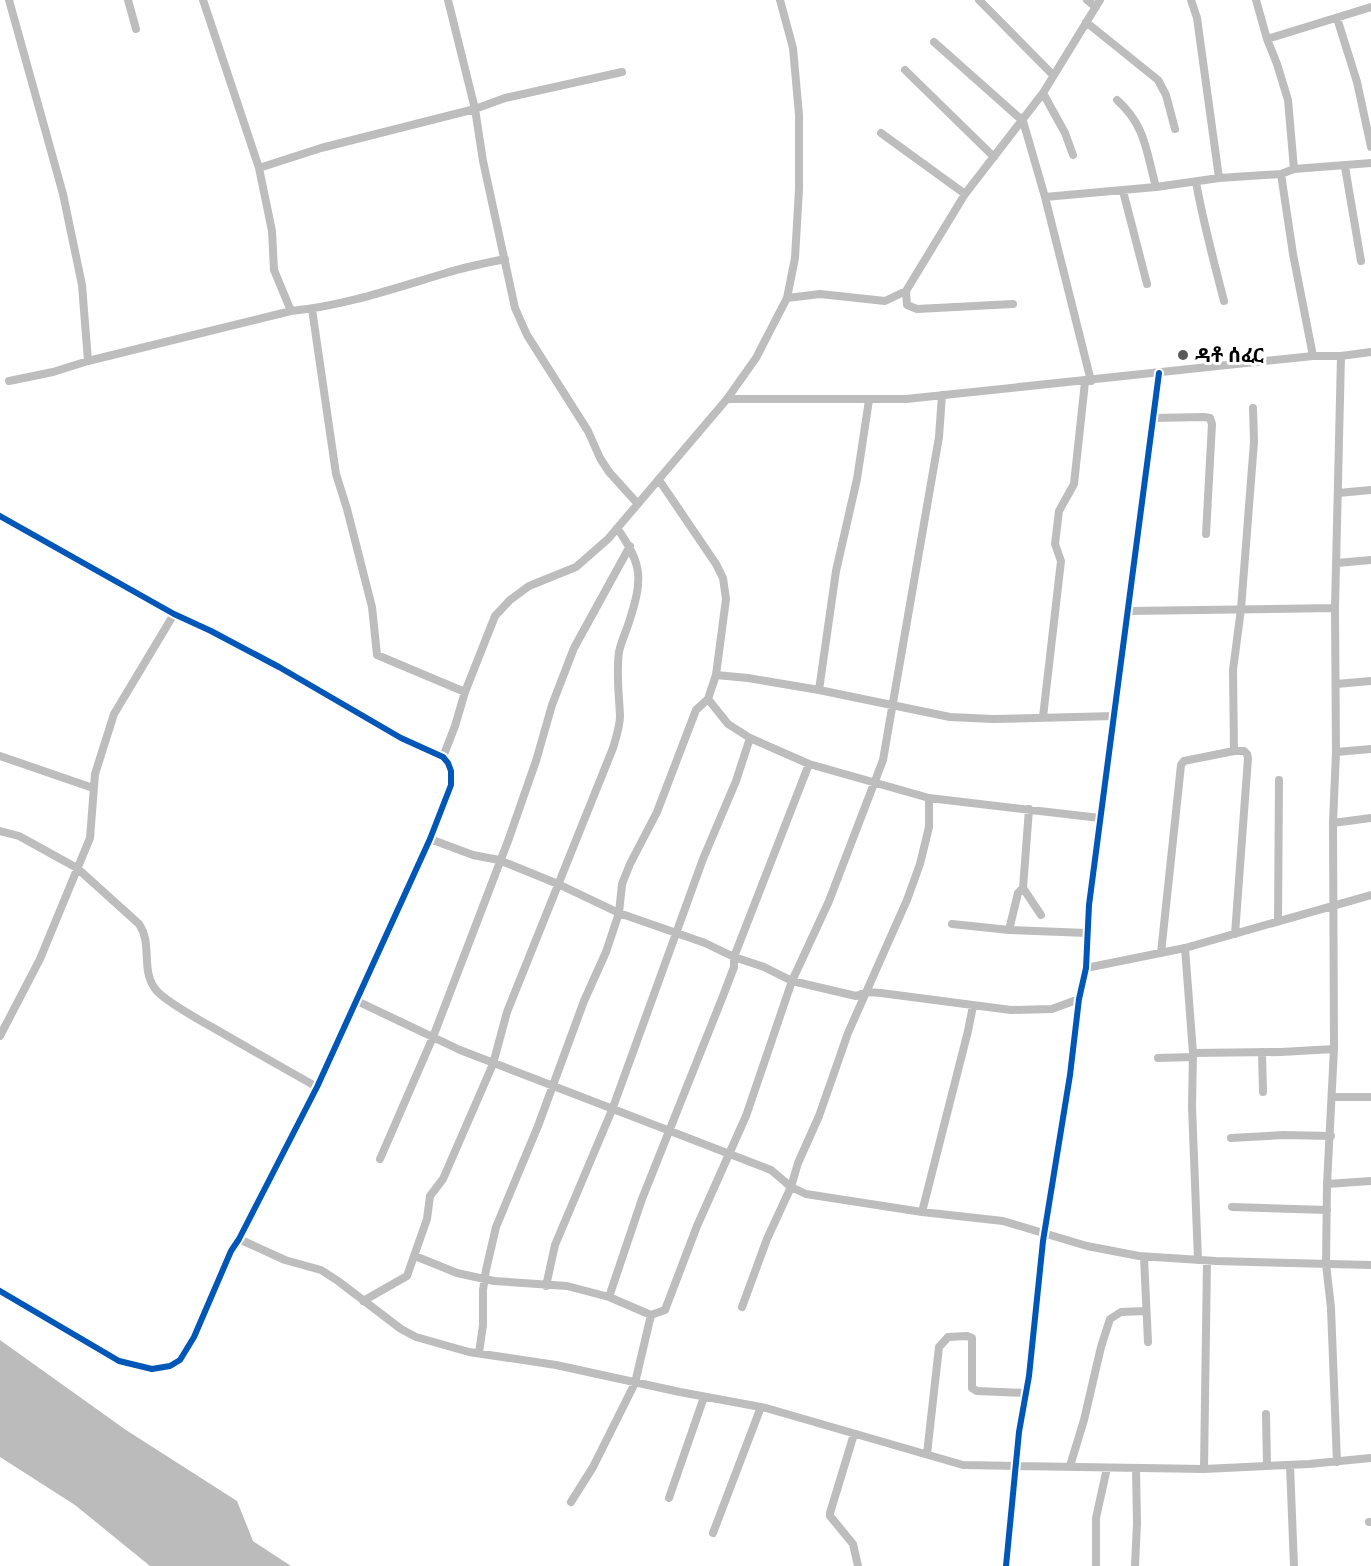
<svg xmlns="http://www.w3.org/2000/svg" width="1371" height="1566" font-family="'Roboto Condensed','Noto Sans Ethiopic',sans-serif">
	<style>
		.water { fill: #bbb }
		.lines { fill: none; stroke-linecap: round; stroke-linejoin: round }
		.minor { stroke: #bdbdbd; stroke-width: 8 }
		.cycleway-casing { stroke: #fff; stroke-width: 10 }
		.cycleway { stroke: #0057b8; stroke-width: 6 }
		.poi-dot { fill: #595959; stroke: #fff; stroke-width: 2 }
		.labels { text-anchor: middle; dominant-baseline: central; stroke-width: 6; stroke-linejoin: round; paint-order: stroke }
		.poi-label { font-size: 20px; font-weight: bold; fill: #000; stroke: #fff; text-anchor: start }
	</style>
	<rect width="100%" height="100%" fill="#fff"/>
	<!-- water -->
	<path class="water" d="M0,1340L126,1430L237,1501L253,1541L291,1566H150L75,1505L0,1457Z"/>
	<g class="lines">
		<!-- minor -->
		<path class="minor" d="M9,0L63,194L82,285L88,361
			M128,0L136,29
			M203,0L259,168L272,231L274,270L291,311
			M448,0L475,109L483,161L515,308L527,335L588,431L600,458L609,472L637,503
			M979,0L1053,75
			M1087,0L1096,7
			M1191,0L1197,18L1219,178
			M1256,0L1267,39L1277,64L1288,100L1294,169
			M1337,18L1357,82L1371,147
			M1086,22L1158,80L1166,95L1175,129
			M1267,39L1371,7
			M934,42L1023,121L1045,197L1091,381
			M905,70L994,157
			M1043,93L1065,133L1073,155
			M1117,100C1146,126 1146,151 1156,187
			M881,133L965,194
			M1345,167L1361,261
			M259,168L321,148L475,109L505,98L622,72
			M1281,174L1293,254L1313,356
			M1196,182C1203,222 1214,262 1224,301
			M1123,191L1147,284
			M1045,197L1156,187L1219,178L1281,174L1294,169L1371,163
			M906,291L965,194L1043,93L1100,0
			M787,298L820,294L885,301L906,291L907,305L917,309L1013,304
			M312,309L336,474L347,509L372,607L377,655L465,692
			M9,381L53,372L88,361L291,311C344,306 395,288 446,273C465,267 485,263 505,259
			M727,399H906L1313,356H1341L1371,352
			M1153,418L1204,417L1210,418L1212,424L1206,534
			M1338,493L1371,490
			M0,516L174,614L211,631L279,667L401,738L443,757L448,763L451,771V785L430,839L317,1087L239,1239L231,1251L194,1337L180,1360L170,1366L152,1369L119,1361L0,1291
			M1337,563L1371,560
			M1129,611L1335,608
			M716,675L748,678L819,690L950,717L993,719L1115,716
			M1336,684L1371,681
			M819,690L836,571L857,479L869,400
			M708,699L728,724L750,738L809,764L929,798L1100,818
			M1043,717L1061,561L1055,544L1059,511L1074,484L1085,382
			M1336,752L1371,749
			M0,756L93,788
			M443,757L455,726L465,692L495,616L510,600L529,586L576,567L608,539L727,399L756,358L787,298L795,258L799,189V115L793,48L780,0
			M1029,809L1023,888L1041,915
			M1333,823L1371,818
			M0,831L19,836L77,868L139,924C153,944 140,970 156,990C166,1002 201,1021 217,1030C250,1049 283,1068 317,1087
			M430,839L473,855L499,860L558,884L619,913L705,943L734,957L764,967L792,981L856,996L867,992L881,993L1011,1010L1052,1009L1079,999
			M1278,921L1279,780
			M952,924L1009,930L1087,933
			M1009,930L1018,893L1023,888
			M1235,934L1248,758L1247,754L1244,751H1234L1233,670L1241,609L1254,442L1253,408
			M1185,948L1193,1053L1192,1107L1198,1260
			M1161,953L1181,765L1184,761L1234,751
			M1086,968L1185,948L1371,895
			M357,1001L460,1050L771,1170L791,1187L806,1194L922,1212L1003,1221L1087,1246L1139,1256L1216,1261L1371,1265
			M0,1036L40,959L90,838L95,774L114,714L174,614
			M1262,1052L1263,1092
			M1193,1053L1281,1052L1334,1049
			M1158,1058L1193,1057
			M1333,1097H1371
			M1231,1138L1284,1135L1331,1136
			M380,1159L433,1037L508,841L536,761L552,705L574,648L630,546
			M1327,1184L1371,1181
			M1232,1207L1327,1210
			M922,1212L968,1031L973,1006
			M239,1239L285,1260L321,1270L338,1281L401,1329L416,1337L469,1352L556,1365L680,1392L766,1408L963,1465L1204,1469L1309,1464L1371,1458
			M415,1256L457,1273L494,1281L567,1286L609,1297L651,1315L635,1383L593,1467L571,1502
			M1144,1257L1148,1342
			M546,1286L555,1245L612,1110L703,859L736,781L750,738
			M609,1297L642,1199L723,996L734,967V957L809,764
			M363,1301L407,1276L427,1219L430,1196L443,1179L493,1064L507,1012L613,748C616,738 620,726 620,716C619,694 616,674 619,652C621,642 626,632 629,622C643,579 643,565 617,528
			M742,1307L767,1239L791,1187L798,1163L819,1116L848,1033L907,900L920,864L929,827V798
			M651,1315L665,1310L697,1226L746,1116L792,981L829,901L883,760L939,437L942,395
			M479,1353L483,1325V1290L486,1270L496,1227L538,1126L584,1001L606,952L619,913L622,884L630,864L657,812L696,710L708,699L716,675L726,599L723,578L716,564L659,480
			M1266,1414L1267,1466
			M854,1434L830,1513V1516L853,1544L858,1566
			M927,1454L939,1347L948,1337L967,1336L972,1338V1388L977,1391L1026,1393
			M1337,1462L1331,1308L1326,1264L1327,1184L1334,1049L1333,823L1336,752L1335,608L1341,356
			M1290,1465L1294,1566
			M1070,1466L1084,1420L1101,1347L1110,1319L1121,1312L1146,1311
			M1204,1469L1207,1261
			M669,1498L704,1397
			M1369,1522H1371
			M713,1533L761,1407
			M1006,1566L1019,1432L1029,1376L1043,1241L1070,1075L1079,999L1086,968L1089,905L1159,373
			M1096,1566V1518L1107,1468
			M1135,1566L1137,1523L1136,1469"/>
		<defs>
			<path id="cycleway" d="M0,516L174,614L211,631L279,667L401,738L443,757L448,763L451,771V785L430,839L317,1087L239,1239L231,1251L194,1337L180,1360L170,1366L152,1369L119,1361L0,1291
				M1006,1566L1019,1432L1029,1376L1043,1241L1070,1075L1079,999L1086,968L1089,905L1159,373"/>
		</defs>
		<!-- cycleway casing -->
		<use href="#cycleway" class="cycleway-casing"/>
		<!-- cycleway -->
		<use href="#cycleway" class="cycleway"/>
	</g>
	<!-- markers -->
	<circle class="poi-dot" cx="1183" cy="355" r="6"/>
	<g class="labels">
		<!-- poi labels -->
		<g class="poi-label">
			<text x="1195" y="355">ዳቶ ሰፈር</text>
		</g>
	</g>
</svg>
